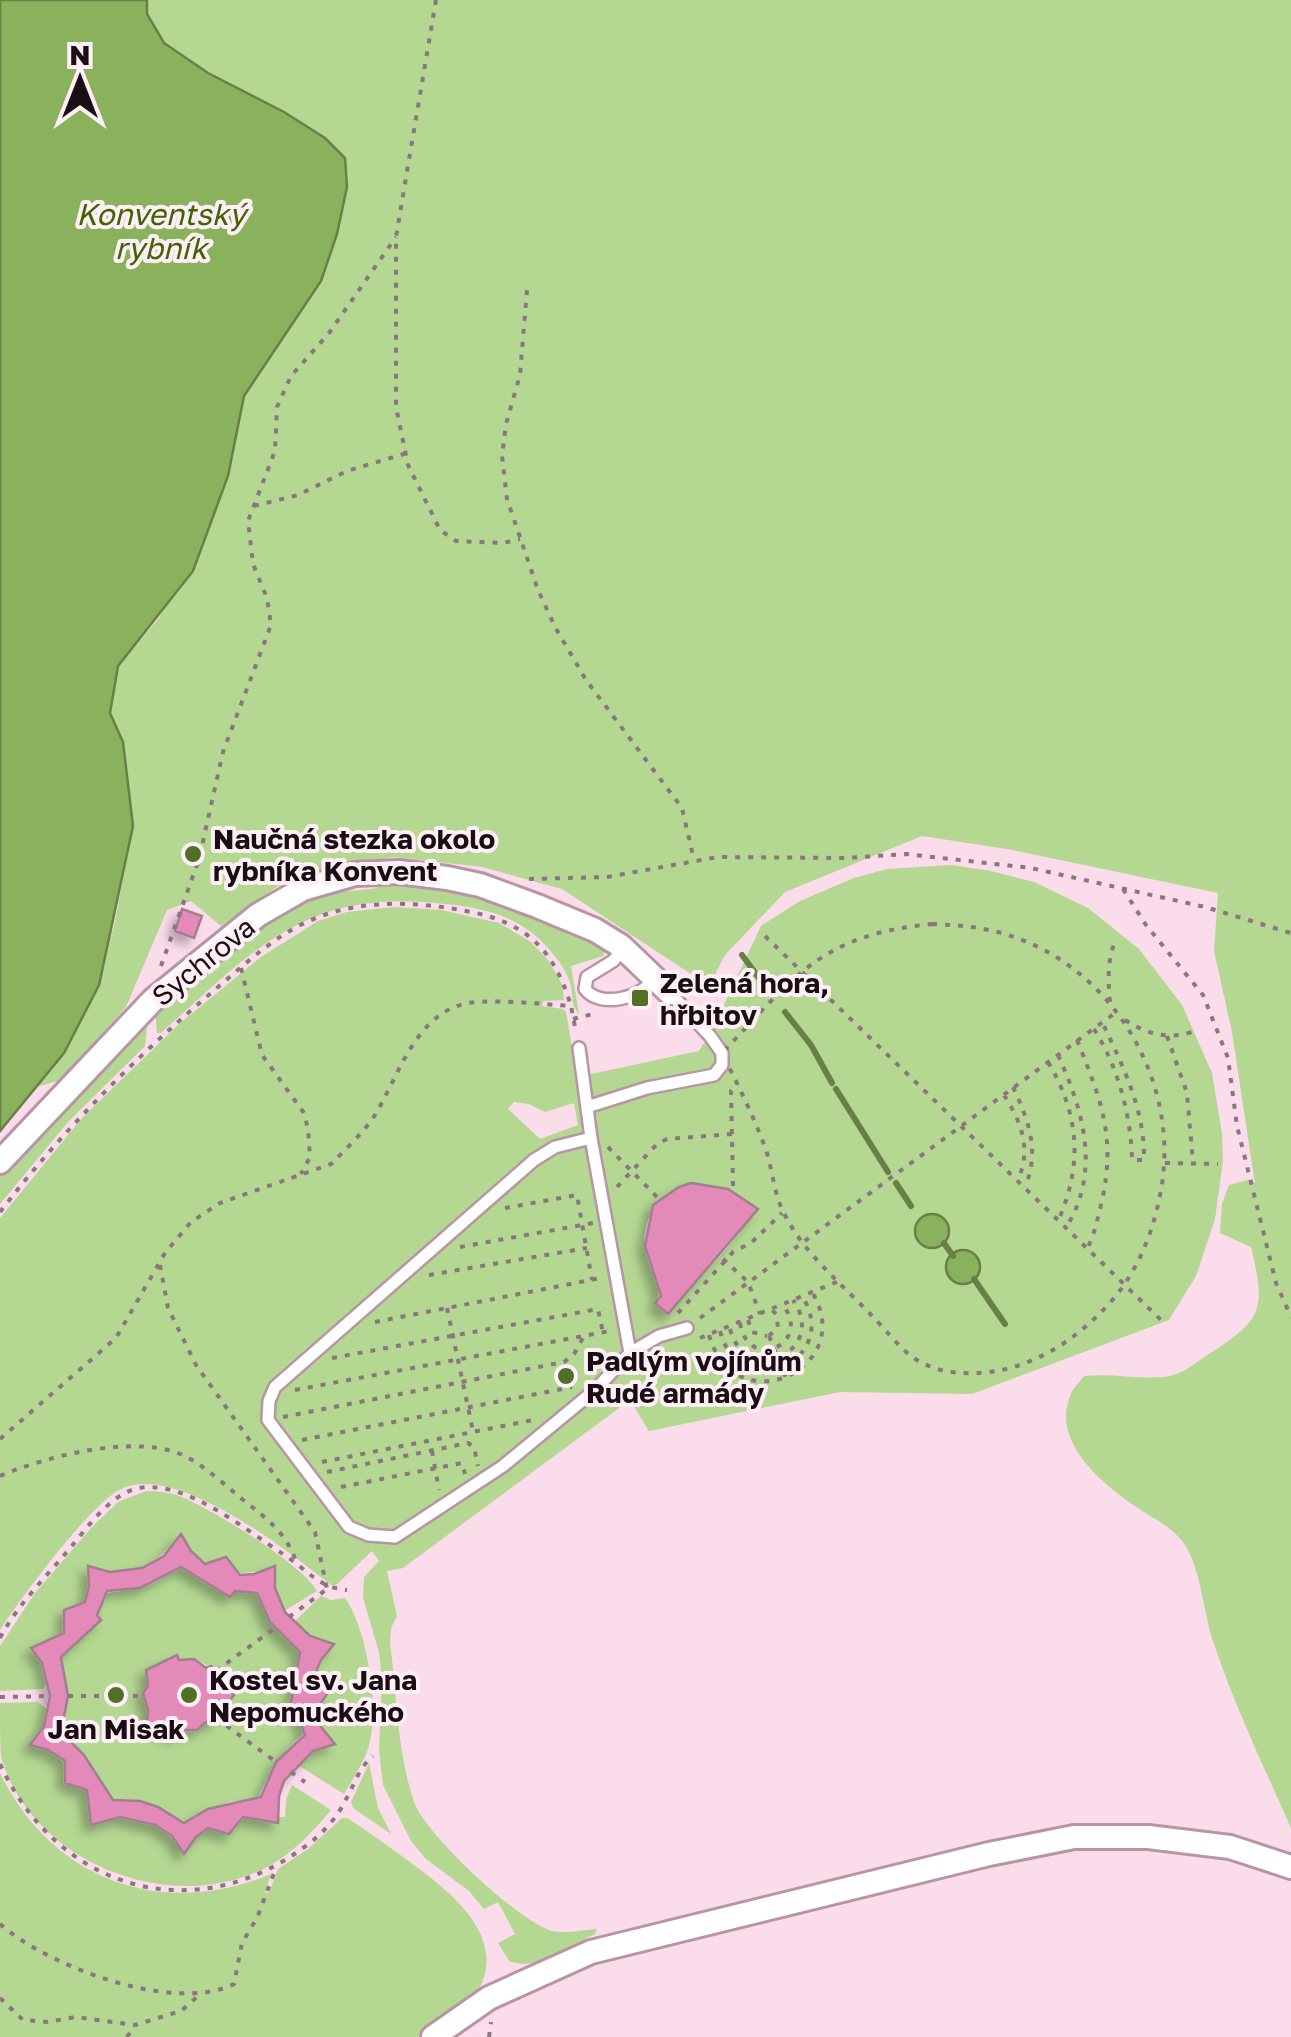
<svg xmlns="http://www.w3.org/2000/svg" width="1291" height="2037" font-family="'Golos Text',sans-serif">
	<style>
		.green { fill: #b4d792; fill-rule: evenodd }
		.water { fill: #8ab25d; stroke: #688047; stroke-width: 2.5 }
		.lines { fill: none; stroke-linecap: round; stroke-linejoin: round }
		.stream { stroke: #688047; stroke-width: 6 }
		.building { fill: #e38ab8; stroke: #a27f90; stroke-width: 2.5; fill-rule: evenodd; filter: url(#shadow) }
		.lane-casing { stroke: #b894a5; stroke-width: 16 }
		.street-casing { stroke: #b894a5; stroke-width: 28 }
		.path { stroke: #8b757f; stroke-width: 4; stroke-dasharray: 5 8; stroke-linecap: butt }
		.lane { stroke: #fff; stroke-width: 11 }
		.street { stroke: #fff; stroke-width: 22 }
		.poi-dot { fill: #507027; stroke: #feeef5; stroke-width: 4 }
		.labels { text-anchor: middle; dominant-baseline: central; stroke-width: 8; stroke-linejoin: round; paint-order: stroke }
		.poi-label { font-size: 28px; font-weight: bold; fill: #1a0d14; stroke: #feeef5; text-anchor: start }
		.street-label { font-size: 28px; fill: #1a0d14; stroke: #feeef5 }
		.water-label { font-size: 30px; font-style: italic; fill: #406403; stroke: #feeef5 }
	</style>
	<defs>
		<filter id="shadow"><feDropShadow dx="-7" dy="7" stdDeviation="5" flood-color="#0004"/></filter>
	</defs>
	<rect width="100%" height="100%" fill="#fbdcea"/>
	<!-- green -->
	<path class="green" d="M147,0H1291V1828C1264,1767 1235,1707 1214,1644C1203,1613 1201,1566 1183,1542C1173,1529 1160,1522 1147,1514C1111,1491 1048,1445 1071,1394C1073,1388 1080,1382 1084,1376C1111,1373 1136,1379 1162,1377C1182,1376 1193,1364 1209,1354C1263,1319 1266,1310 1251,1247L1220,1233L1222,1204L1229,1185L1252,1179L1255,1184L1232,1032L1214,951L1218,893L1013,850L922,836L785,892L725,955L709,986L562,889L482,867L393,857L282,883L221,926L191,901L167,910L126,1007L61,1080L36,1087L64,1053L99,985L115,921L133,826L123,742L110,713L118,666L159,618L228,476L244,396L321,281L337,234L347,187L208,73L164,43L147,14Z
		M951,865L991,871L1034,882L1088,908L1139,949L1182,1005L1212,1073L1222,1134L1223,1161L1215,1219L1196,1276L1169,1320L972,1394L840,1392L649,1431L630,1400L403,1568L387,1571L397,1616L391,1628L390,1643C397,1696 397,1751 414,1802C425,1834 519,1922 552,1931C566,1934 583,1930 597,1929L595,1934C569,1947 538,1972 509,1961L498,1943L515,1934L498,1902L484,1909L469,1891L426,1859L411,1841L383,1785L379,1750L382,1679L379,1652L363,1598L364,1577L379,1561L372,1551L336,1585H331C288,1551 176,1462 121,1489C91,1503 20,1599 0,1630V1218L82,1118L179,1024L261,957L318,921L347,912L394,907L441,910L499,923L531,942L548,960L562,984L564,1000L543,1001L542,1006L563,1009L566,1012L577,1077L699,1051L713,1028L761,926L800,901L854,878L887,869ZM514,1102L529,1104L545,1112L574,1103L578,1125L540,1139L508,1109ZM691,1183L728,1189L757,1208L729,1246L668,1314L656,1303C663,1288 652,1273 647,1257C637,1222 658,1192 691,1183Z
		M396,880L470,889L584,931L606,949L603,956L571,966L579,1014C571,1006 573,998 571,986C566,967 551,950 537,937C511,914 478,907 445,904C307,887 256,948 161,1033H157L155,1010L277,911L316,894L372,889Z
		M148,1016L145,1046L68,1122L0,1204V1171Z
		M146,1491C156,1491 167,1492 177,1495C209,1507 302,1564 317,1591L284,1611L275,1588V1566C233,1581 204,1572 180,1534C154,1568 131,1579 89,1566V1586L85,1604L64,1610L65,1631L31,1648L42,1663L48,1680L43,1689L0,1691V1646L35,1593L92,1527L118,1502Z
		M179,1568L208,1581L258,1595L269,1621L301,1652L304,1732L276,1762L257,1799L229,1802L187,1822L140,1802L112,1800L96,1772L62,1734L68,1696L62,1656L100,1609L106,1594L154,1583ZM177,1656L186,1663L195,1659L214,1669L235,1695L211,1723H205L195,1731L186,1728L173,1735L148,1722L150,1706L145,1703L143,1693L149,1687L147,1670L163,1666L168,1657Z
		M321,1596L331,1600L345,1598C368,1630 381,1715 367,1752C361,1766 352,1781 344,1794L296,1764L322,1728C307,1696 312,1670 334,1644L310,1636L293,1623Z
		M38,1702L49,1711L48,1749C74,1768 89,1800 118,1815C124,1819 134,1818 141,1820C160,1825 173,1838 184,1853L196,1837L210,1827L229,1834L241,1817H285L286,1799L292,1785L331,1810C312,1833 289,1857 261,1870C166,1915 31,1861 1,1757C0,1741 0,1720 0,1703Z
		M369,1763L378,1808L391,1834L353,1808L351,1802Z
		M0,1773C52,1880 161,1920 271,1874L265,1892L269,1893L278,1869L308,1849L342,1818H347C365,1829 382,1842 399,1854C441,1885 515,1934 475,1996C463,2014 436,2026 418,2037H0Z"/>
	<!-- water -->
	<path class="water" d="M0,0H147V14L164,43L208,73L284,112L325,138L345,158L347,187L337,234L321,281L244,396L228,476L193,571L118,666L110,713L123,742L133,826L99,985L64,1053L0,1131Z
		M915 1231a17 17 0 1 1 34 0a17 17 0 1 1-34 0Z
		M946 1267a17 17 0 1 1 34 0a17 17 0 1 1-34 0Z"/>
	<g class="lines">
		<!-- stream -->
		<path class="stream" d="M742,955L762,982
			M785,1012L811,1045L832,1083
			M836,1089L888,1172
			M896,1183L911,1206
			M944,1243L953,1256
			M974,1279L1005,1324"/>
	</g>
	<!-- building -->
	<path class="building" d="M182,909L202,916L194,938L175,931Z
		M691,1183L728,1189L758,1209L668,1314L655,1303L661,1296L645,1246L653,1205L679,1187Z
		M181,1534L191,1551L205,1564L226,1557L240,1575L254,1574L275,1566V1588L285,1612L310,1636L334,1644L321,1660L314,1676L327,1694L315,1712L322,1728L335,1744L313,1751L284,1781L279,1796L278,1823L243,1817L229,1834L208,1828L196,1837L184,1854L172,1836L155,1825L120,1817L91,1825L87,1790L65,1783V1761L48,1750L30,1745L44,1726L50,1696L42,1663L31,1648L64,1633V1610L85,1602L89,1586L88,1566L110,1572L142,1568L164,1556ZM181,1567L230,1597L235,1591L257,1593L270,1622L300,1652L290,1709L297,1712L305,1735L276,1762L261,1797L208,1809L184,1823L158,1807L140,1801L113,1800L84,1755L61,1732L68,1696L61,1657L101,1620L97,1615L107,1591L140,1588Z
		M177,1655L179,1660L194,1659L206,1668L211,1666L234,1695L212,1723L206,1722L197,1730H181L177,1736L147,1722L148,1710L143,1693L148,1686L146,1670Z"/>
	<g class="lines">
		<defs>
			<path id="lane" d="M621,946V952L613,961L587,977L585,989C600,1009 643,998 654,978
				M579,1048L591,1138L630,1353
				M587,1107L647,1088L714,1075L722,1065V1053L710,1036L670,993
				M591,1138L555,1147L534,1160L275,1387L269,1401L268,1420L349,1527L368,1535L395,1537L503,1466L595,1390L630,1353L659,1336L687,1328"/>
			<path id="street" d="M0,1162L153,1000L258,915L303,889L355,874L399,872L447,878L480,885L537,906L595,930L621,946L670,993
				M433,2037L489,1998L591,1952L989,1854L1074,1837H1148L1230,1847L1291,1867"/>
		</defs>
		<!-- lane casing -->
		<use href="#lane" class="lane-casing"/>
		<!-- street casing -->
		<use href="#street" class="street-casing"/>
		<!-- path -->
		<path class="path" d="M436,0L396,237V407L408,465L440,530L456,541L503,543L520,539
			M527,290L520,375L506,424L502,456L507,499L538,590L555,627L586,680L682,808L694,860
			M254,506L298,495L347,471L404,454
			M529,879L607,877L718,857L846,858L906,854L1031,868L1205,907L1291,933
			M1123,889L1146,925L1203,995L1228,1058L1237,1126L1276,1283L1291,1317
			M932,924C953,925 973,926 993,931C1104,956 1179,1072 1162,1184C1155,1229 1138,1273 1107,1306C1079,1336 1046,1359 1006,1369C974,1376 938,1376 911,1356C898,1346 886,1330 874,1318C844,1286 805,1255 785,1215C774,1196 773,1171 766,1150C754,1117 738,1085 722,1053C795,977 819,935 932,924Z
			M765,936L1162,1321
			M161,966L199,859L223,752L271,625L267,598L253,564L248,521L275,451L277,407L291,376L329,333L396,237
			M241,968L262,1055L304,1113L308,1129L310,1157L301,1174
			M1110,1002C1108,979 1107,960 1116,939
			M573,1019L593,1014
			M1125,1020C1147,1034 1168,1040 1192,1032
			M1094,1029C1118,1067 1131,1115 1132,1160H1144C1145,1110 1123,1066 1102,1022
			M1167,1036L1187,1093L1193,1163
			M1077,1040C1101,1100 1116,1136 1102,1201C1098,1217 1095,1233 1088,1247
			M1058,1055C1083,1110 1101,1170 1067,1226
			M1048,1062C1079,1114 1083,1163 1059,1219
			M1013,1087C1029,1121 1040,1152 1025,1187
			M1004,1095C1021,1121 1032,1150 1018,1179
			M608,1147L657,1197
			M1165,1163L1218,1164
			M733,1186L731,1091L738,1085
			M617,1187L657,1144L667,1139L732,1134
			M505,1208L577,1195L592,1280
			M0,1212C63,1130 133,1060 211,993C241,968 272,937 309,921C358,899 414,901 466,911C526,922 554,949 571,1006
			M460,1247L593,1223
			M723,1259L748,1282L760,1314
			M160,1265L168,1308L196,1365L315,1532L327,1589
			M429,1275L587,1248
			M447,1308L473,1431
			M678,1313L733,1252L751,1243L782,1213
			M700,1318L1115,1013
			M748,1320L752,1332L767,1336
			M375,1322L601,1278
			M740,1323C748,1373 813,1344 783,1305
			M730,1329C746,1389 829,1351 793,1300
			M720,1331C740,1407 843,1360 802,1296
			M709,1335C734,1425 859,1369 812,1292
			M769,1336L786,1378
			M769,1336L778,1327L776,1314L772,1310
			M700,1338L839,1281
			M332,1358L598,1309L603,1333
			M295,1390L610,1331
			M283,1417L564,1362L574,1354L584,1336
			M0,1439L116,1338L165,1253L191,1222L220,1203L331,1164C345,1150 361,1135 373,1118C400,1076 416,1006 477,1002C507,1000 540,1004 571,1006L576,1032
			M302,1440L572,1387
			M432,1451L439,1490
			M322,1462L533,1420
			M327,1472L468,1443L474,1447L478,1466
			M0,1476C47,1456 139,1432 187,1457C207,1468 225,1485 242,1499C266,1518 287,1533 296,1562
			M341,1487L462,1463L465,1474
			M289,1617L327,1589
			M0,1638C18,1604 46,1577 71,1547C86,1529 103,1505 125,1493C172,1468 244,1529 283,1554C307,1569 318,1588 347,1590
			M216,1671L275,1628
			M68,1696H143
			M0,1697L50,1696
			M216,1718L276,1762
			M0,1764C59,1892 198,1931 311,1842C324,1832 338,1816 345,1801C354,1786 359,1767 373,1756
			M291,1772L305,1782
			M0,1924C47,1966 174,2014 234,1984L242,1943L257,1918L276,1868
			M0,1998L23,2020L48,2022L75,2017L135,2025L181,2011L197,1997
			M127,2037L135,2025
			M489,2037L491,2022"/>
		<!-- lane -->
		<use href="#lane" class="lane"/>
		<!-- street -->
		<use href="#street" class="street"/>
	</g>
	<!-- markers -->
	<g class="poi-dot">
		<circle cx="193" cy="854" r="10"/>
		<rect x="630" y="988" width="20" height="20" rx="5"/>
		<circle cx="566" cy="1376" r="10"/>
		<circle cx="116" cy="1695" r="10"/>
		<circle cx="189" cy="1695" r="10"/>
	</g>
	<g class="labels">
		<!-- poi labels -->
		<g class="poi-label">
			<text x="213" y="838">Naučná stezka okolo<tspan x="213" dy="32">rybníka Konvent</tspan></text>
			<text x="660" y="982">Zelená hora,<tspan x="660" dy="32">hřbitov</tspan></text>
			<text x="586" y="1360">Padlým vojínům<tspan x="586" dy="32">Rudé armády</tspan></text>
			<text x="209" y="1679">Kostel sv. Jana<tspan x="209" dy="32">Nepomuckého</tspan></text>
			<text x="116" y="1728" text-anchor="middle">Jan Misak</text>
		</g>
		<!-- street labels -->
		<g class="street-label">
			<text transform="translate(203 961) rotate(-39)">Sychrova</text>
		</g>
		<!-- water labels -->
		<g class="water-label">
			<text x="161" y="214">Konventský<tspan x="161" dy="34">rybník</tspan></text>
		</g>
	</g>
	<!-- north arrow -->
	<g transform="translate(80 80)" stroke="#feeef5" stroke-width="8" paint-order="stroke">
	<path d="M0-8L18 38L0 25L-18 38Z" fill="#1a0d14"/>
	<text y="-15" font-size="28" font-weight="bold" text-anchor="middle" fill="#1a0d14">N</text>
	</g>
</svg>
